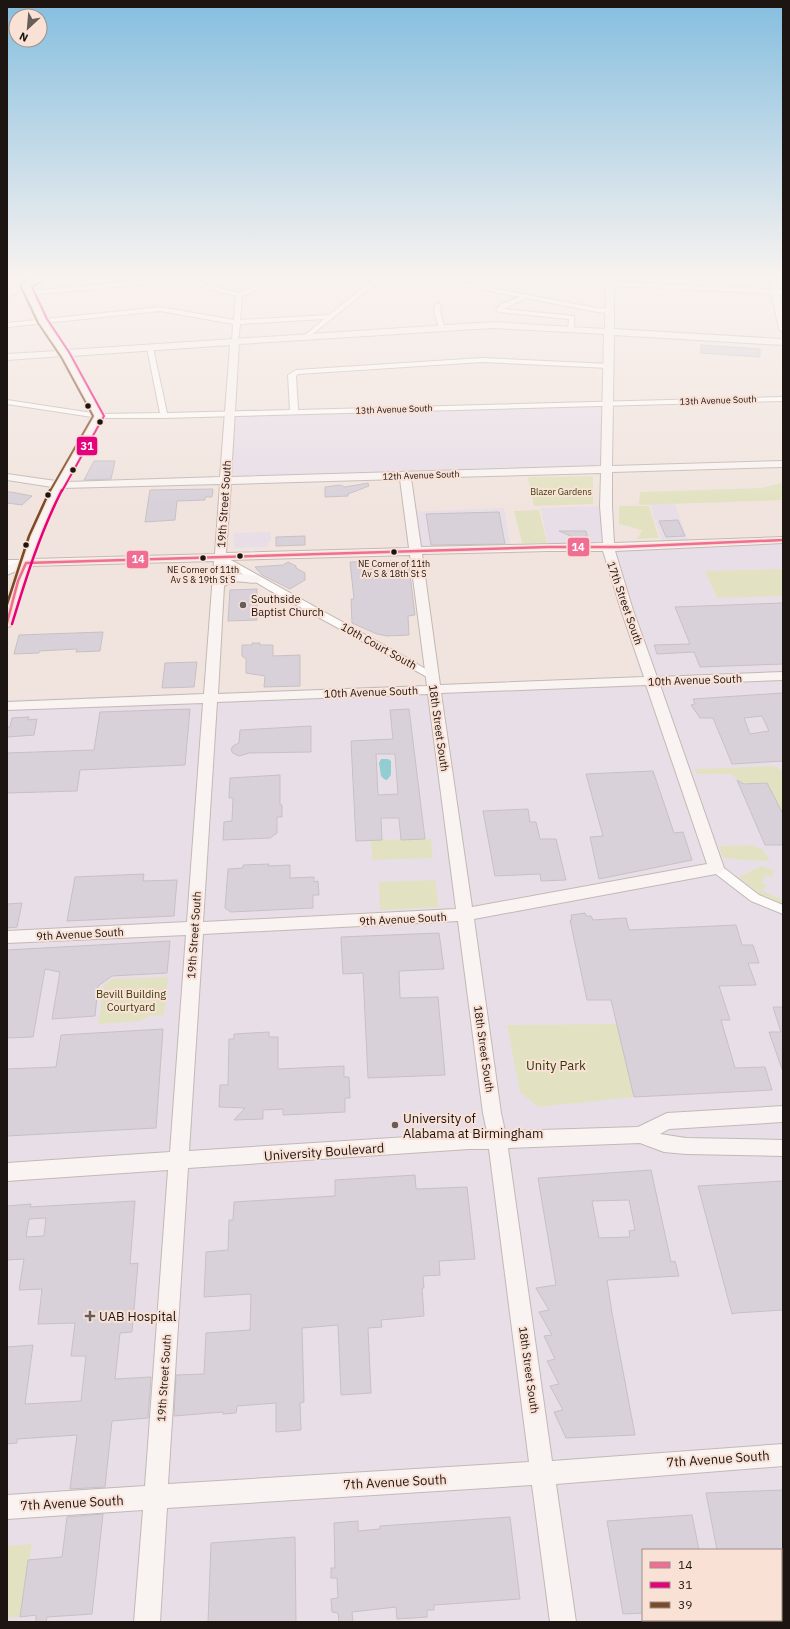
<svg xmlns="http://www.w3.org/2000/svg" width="790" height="1629" font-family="'IBM Plex Sans',sans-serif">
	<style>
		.commercial { fill: #e7dee7 }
		.education { fill: #e8dee7; fill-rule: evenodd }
		.green { fill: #e2e2c2 }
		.water { fill: #92ced1 }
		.building { fill: #d9d1da; stroke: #c7c1c2; fill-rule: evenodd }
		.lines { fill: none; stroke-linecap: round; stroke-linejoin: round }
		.street-casing { stroke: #c3b9b4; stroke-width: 2 }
		.secondary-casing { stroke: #c3b9b4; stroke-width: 2 }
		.street { fill: #fdfbfa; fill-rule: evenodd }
		.secondary { fill: #f9f3f1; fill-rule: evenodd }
		.bus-1-casing { stroke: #f9e1d6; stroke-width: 5 }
		.bus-2-far1-casing { stroke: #f9e1d6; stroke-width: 4 }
		.bus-2-casing { stroke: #f9e1d6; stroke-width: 5 }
		.bus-3-far1-casing { stroke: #f9e1d6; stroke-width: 4 }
		.bus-3-casing { stroke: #f9e1d6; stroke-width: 5 }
		.bus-1 { stroke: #f06e94; stroke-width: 2.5 }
		.bus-2-far1 { stroke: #e5007d; stroke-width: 2 }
		.bus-2 { stroke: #e5007d; stroke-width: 2.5 }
		.bus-3-far1 { stroke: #7a4b2a; stroke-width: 2 }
		.bus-3 { stroke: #7a4b2a; stroke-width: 2.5 }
		.bus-dot { fill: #1d1511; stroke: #f9e1d6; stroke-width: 1.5 }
		.poi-dot { fill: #675d59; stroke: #f9e1d6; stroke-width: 1.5 }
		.labels { text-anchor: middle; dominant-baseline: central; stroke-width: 4; stroke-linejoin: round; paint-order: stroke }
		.far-street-label { font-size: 9px; fill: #1d1511; stroke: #f9e1d6 }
		.far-park-label { font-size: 9px; fill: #373e0b; stroke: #f9e1d6 }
		.far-bus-label { font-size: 9px; fill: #1d1511; stroke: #f9e1d6 }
		.street-label { font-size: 11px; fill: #1d1511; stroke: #f9e1d6 }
		.poi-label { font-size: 11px; fill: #1d1511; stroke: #f9e1d6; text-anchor: start }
		.park-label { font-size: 11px; fill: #373e0b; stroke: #f9e1d6 }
		.near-park-label { font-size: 13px; fill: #373e0b; stroke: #f9e1d6 }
		.near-poi-label { font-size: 13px; fill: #1d1511; stroke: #f9e1d6; text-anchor: start }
		.near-street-label { font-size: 13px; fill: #1d1511; stroke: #f9e1d6 }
		.line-badge { stroke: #f9e1d6; stroke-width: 1.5 }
		.badge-label { font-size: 11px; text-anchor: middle; font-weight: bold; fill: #fff }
	</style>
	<rect width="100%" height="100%" fill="#f1e4de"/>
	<!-- commercial -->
	<path class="commercial" d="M271,532V541L268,543L267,547L234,548V533Z"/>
	<!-- education -->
	<path class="education" d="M608,403L607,469L226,481L230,414Z
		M650,504H675L689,543L783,540V1622H7V700L642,677L622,610L608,547L415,551L409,512L504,508L511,548L548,547L541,508L606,506L608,544L662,543ZM643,1550H781V1620H643Z"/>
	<!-- green -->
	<path class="green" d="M593,476V504L534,506L528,477Z
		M782,483L783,500L639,505L640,492L761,488Z
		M619,506H649L659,538L637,539L642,530L619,524Z
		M539,510L547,543H522L514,511Z
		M783,569V596L717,598L705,571Z
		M774,766L783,771V814L767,783C751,784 743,786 731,774H696L695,769Z
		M431,839L433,858L372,860L371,840Z
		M753,845L763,850L770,861L746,860L723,858L719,846Z
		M762,866L775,871L771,877L766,875L762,882L767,885L762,891L783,900V905L761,895L738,877Z
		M435,880L439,907L380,910L379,882Z
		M168,977L164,1015L150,1016L140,1021L98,1024L104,986L112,979Z
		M617,1024L634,1097L538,1107L520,1092L507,1025Z
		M32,1544L20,1617L7,1618V1546Z"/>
	<!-- water -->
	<path class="water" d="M381,759H388L391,761V775L387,780L384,779L381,776L379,763Z"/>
	<!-- building -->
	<path class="building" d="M701,345L760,349V357L701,353Z
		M94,461H115L111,479L84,480Z
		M368,483L369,486L348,494V496L325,497V487L340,485L345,487Z
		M213,489L212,497H205V500L177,501L175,520L145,522L150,490Z
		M7,492H11L32,496L22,505L7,503Z
		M499,512L505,544L431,545L426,514Z
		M678,520L685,536L666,537L659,521Z
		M559,531H586L588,540H580Z
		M305,536V545L276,546V537Z
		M396,561L409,566L415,615L408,616L409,635L387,636L377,634L352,623L351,599H354L350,562Z
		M288,562L296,566V568L305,573V580L290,589L262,575L255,567L283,565Z
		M257,589V620L228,621L230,590Z
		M783,603V664L700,667L694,652L657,654L654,645L690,644L675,607Z
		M103,632L100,651L76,652L77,649L39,651V653L14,654L19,635Z
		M252,643H260V645H273V656L300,655V686L264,687L265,676L246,673V659L242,656V645H252Z
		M197,662L194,687L162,688L165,663Z
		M783,693V761L732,764L713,718H700L691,705L695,704L693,699ZM762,716L769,731L750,734L744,718Z
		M190,709L185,765L80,770L77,791L7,793V753L94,750L100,712Z
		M409,709L425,839L401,840L399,818H381L382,840L356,841L351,741L393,739L390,710ZM376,754H395L398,794L378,795Z
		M29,717L28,720L37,719L34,735L7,737V727H10L12,718Z
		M311,726V752L249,753L239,756L233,753L231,750L233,746L239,743L240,730Z
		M653,771L674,833L683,832L692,860L599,879L590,837L603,836L586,774Z
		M280,775V805H282V817H277V833L270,838L223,840L224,822L232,821L233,798H229L230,778Z
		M737,780L744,784L767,783L783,814V845H765Z
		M528,809L530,822H536L540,839H556L566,880L541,881L540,874L495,876L483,811Z
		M269,864L268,866L290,865V878L314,877V882L318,881L319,895H313V908L231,912L225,908L228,869L243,868V865Z
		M144,874L143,881L177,880L174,916L67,921L75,877Z
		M22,903L17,927L7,928V904Z
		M585,913L586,916H591L593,920L626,918L629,930L736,925L742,945H753L759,963H748L756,985L719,986L730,1020H721L735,1068L765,1067L772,1090L634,1097L611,1000H587L570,920H572L571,915Z
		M439,933L444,969L399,971L400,998L438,997L445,1075L368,1078L363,973L343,974L341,937Z
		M170,941L167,973L112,976L98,986L95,1016L52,1019L60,972L45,969L33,1037L7,1038V950Z
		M773,1007H783L782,1069L769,1032H781Z
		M163,1029L156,1128L7,1136V1069L56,1067L61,1035Z
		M269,1032V1037H278V1069L344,1066V1077H349L350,1098H345V1112L283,1115V1109L263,1110V1119L234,1120L245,1108L219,1107L220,1085H228L229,1039H234V1034Z
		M651,1170L671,1262L675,1261L679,1276L607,1280L612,1313L635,1435L566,1438L554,1412L563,1410L550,1386L559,1384L547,1361L555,1359L544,1336L552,1335L539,1312L549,1310L536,1288L556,1285L538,1178ZM629,1200L635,1230L629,1231L630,1237L599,1238L592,1201Z
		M415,1175L416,1189L467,1187L475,1259L439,1261L440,1275L423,1276L424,1288H422L424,1316L381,1320L382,1327L368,1328L371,1393L341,1395L338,1325L302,1328L304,1402L300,1403L301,1430L276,1432V1403L237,1406L236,1413L223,1414V1412L174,1416L176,1375L204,1374L206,1333L250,1330L251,1294L204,1297L206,1252L228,1250L229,1220H233L234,1202L335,1196V1180Z
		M783,1181V1310L736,1313L732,1314L698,1186Z
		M135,1201L130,1264L138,1263L132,1332L120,1333L115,1379L151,1377L148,1418L112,1421L105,1487L70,1489L77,1435L17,1439V1443L7,1444V1347L33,1345L25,1404L81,1401L86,1356H71L75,1323L38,1324L42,1289L19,1290L24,1259L7,1260V1206L31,1204L30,1207ZM46,1218L44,1236L26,1237L29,1219Z
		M783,1490V1550H717L706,1493Z
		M103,1514L92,1614L47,1617L46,1622H36V1615L20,1617L28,1560L62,1557L67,1517Z
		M692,1515L699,1550H643V1613L623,1614L607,1521Z
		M510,1517L520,1599L434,1605V1610H427V1617L397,1619L396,1607L352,1612L353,1622H339L338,1613L332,1612L331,1599L338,1598L337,1578H331V1568H335L334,1523L358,1521V1531L380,1529V1526Z
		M295,1537L296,1622H208L211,1543Z"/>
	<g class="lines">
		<defs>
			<path id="street" d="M180,277H189L186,279L239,293L277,277H285L242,296L240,320L329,315L377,277H384L305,340L303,339V337L324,319L240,324L238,343L235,345L232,343L233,324L160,311L7,327V323L160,307L234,320L236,296L179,281L30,295L27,293L30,291Z
				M420,277H432L597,308L610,309L613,311L610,313L597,312L526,298L504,309L574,316V330L571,332L568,330L569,319L499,312L496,310L501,304L520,297Z
				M575,277H588L617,282L783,290V294L617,286Z
				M438,303L441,305L440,311L445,329L442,331L439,329L434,311L435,305Z
				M150,346L153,348L167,413L290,410L288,375L296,370L482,358L609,364L612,366L609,368L482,362L298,374L296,376L298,410L783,397V401L164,418H99L7,404V400L99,414L160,413L147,348Z
				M220,554L409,659L437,676L435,678H429L269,590L217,559L216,557Z
				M7,560H26L30,563L26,566H7Z
				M716,864L720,865L759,895L783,905V914L751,901L712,871L710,868L712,865Z"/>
			<path id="secondary" d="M34,277H44L30,285L47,321L67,350L493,322L605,329L606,277H614V329L783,339V345L614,335L612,466L783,461V467L612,472V506L614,543L783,537V543L615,551L633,610L657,677L783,672V680L660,685L724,868L722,872L716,874L474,919L501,1113L505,1131L638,1127L667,1113L783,1106V1122L669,1129L660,1134L686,1138L783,1140V1156L686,1154L664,1152L640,1143L508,1148L552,1461L783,1444V1466L556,1484L576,1622H550L532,1485L167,1508L160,1622H134L143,1510L7,1519V1495L145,1486L168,1170L7,1181V1163L170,1152L186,935L7,943V931L187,922L203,703L7,710V702L204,694L214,561L30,566L13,623L11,626L7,627V601L16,571L7,575V567L20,561L37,518L52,487L7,480V474L56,481L94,416L62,356L7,360V354L58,351L39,321L24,289L7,297V291ZM493,328L604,334L601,466L231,477L239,344ZM230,345L220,477L66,482L104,416L71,356ZM601,473L600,506L603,543L421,547L411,478ZM400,479L409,548L226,553L231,484ZM220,484L215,554L32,559L48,518L62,488ZM548,551H603L621,610L644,677L440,685L422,554ZM410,555L427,686L218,694L224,586C240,577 245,585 259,582L261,579L259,576L240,574L225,577L226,560ZM646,685L707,864L472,907L441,693ZM428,694L456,909L203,922L217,702ZM458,921L483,1113L487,1132L189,1151L203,934ZM469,1149H489L529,1462L168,1484L188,1168Z
				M768,277H776L783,308V332L779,329Z"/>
		</defs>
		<!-- street casing -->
		<use href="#street" class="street-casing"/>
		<!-- secondary casing -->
		<use href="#secondary" class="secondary-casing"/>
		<!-- street -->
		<use href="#street" class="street"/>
		<!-- secondary -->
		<use href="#secondary" class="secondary"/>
		<defs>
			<path id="bus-1" d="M7,623L18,581L26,563L548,547H620L783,540"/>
			<path id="bus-2-far1" d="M42,281L32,287L47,319L69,352L104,416L62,491"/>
			<path id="bus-2" d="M12,624C26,578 40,533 62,490"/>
			<path id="bus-3-far1" d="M30,277L22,282L21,287L38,323L61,357L93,416L50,491"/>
			<path id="bus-3" d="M7,604L29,536L50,490"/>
		</defs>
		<!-- bus-1 casing -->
		<use href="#bus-1" class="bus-1-casing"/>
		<!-- bus-2-far1 casing -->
		<use href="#bus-2-far1" class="bus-2-far1-casing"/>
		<!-- bus-2 casing -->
		<use href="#bus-2" class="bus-2-casing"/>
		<!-- bus-3-far1 casing -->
		<use href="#bus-3-far1" class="bus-3-far1-casing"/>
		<!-- bus-3 casing -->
		<use href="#bus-3" class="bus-3-casing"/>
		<!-- bus-1 -->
		<use href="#bus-1" class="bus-1"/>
		<!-- bus-2-far1 -->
		<use href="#bus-2-far1" class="bus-2-far1"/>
		<!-- bus-2 -->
		<use href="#bus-2" class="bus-2"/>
		<!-- bus-3-far1 -->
		<use href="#bus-3-far1" class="bus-3-far1"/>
		<!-- bus-3 -->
		<use href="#bus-3" class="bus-3"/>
	</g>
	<!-- sky -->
	<linearGradient id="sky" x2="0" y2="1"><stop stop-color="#85bedf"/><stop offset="0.55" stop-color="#f9f3f0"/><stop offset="1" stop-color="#f9f3f0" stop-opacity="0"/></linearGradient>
	<rect width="790" height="505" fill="url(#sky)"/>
	<!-- markers -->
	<g class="bus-dot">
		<circle cx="88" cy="406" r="3.5"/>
		<circle cx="100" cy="422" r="3.5"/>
		<circle cx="73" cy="470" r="3.5"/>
		<circle cx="48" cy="495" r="3.5"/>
		<circle cx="26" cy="545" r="3.5"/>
		<circle cx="394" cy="552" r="3.5"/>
		<circle cx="240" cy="556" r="3.5"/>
		<circle cx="203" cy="558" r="3.5"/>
	</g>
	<g class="poi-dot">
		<circle cx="243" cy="605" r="4"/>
		<circle cx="395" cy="1125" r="4"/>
		<path d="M88 1310h4v4h4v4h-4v4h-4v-4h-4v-4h4z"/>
	</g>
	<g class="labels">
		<!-- far-street labels -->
		<g class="far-street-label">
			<text transform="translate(718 400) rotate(-2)">13th Avenue South</text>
			<text transform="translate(394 409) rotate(-2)">13th Avenue South</text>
			<text transform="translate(421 475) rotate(-2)">12th Avenue South</text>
		</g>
		<!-- far-park labels -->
		<g class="far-park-label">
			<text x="561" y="491">Blazer Gardens</text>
		</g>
		<!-- far-bus labels -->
		<g class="far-bus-label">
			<text x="394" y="563">NE Corner of 11th<tspan x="394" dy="10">Av S &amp; 18th St S</tspan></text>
			<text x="203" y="569">NE Corner of 11th<tspan x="203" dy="10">Av S &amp; 19th St S</tspan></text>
		</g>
		<!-- street labels -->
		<g class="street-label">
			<text transform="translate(224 504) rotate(-86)">19th Street South</text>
			<text transform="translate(625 603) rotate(71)">17th Street South</text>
			<text transform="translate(379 646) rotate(29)">10th Court South</text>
			<text transform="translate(695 680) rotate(-2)">10th Avenue South</text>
			<text transform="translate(371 692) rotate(-2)">10th Avenue South</text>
			<text transform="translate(439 728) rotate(82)">18th Street South</text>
			<text transform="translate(403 919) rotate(-3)">9th Avenue South</text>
			<text transform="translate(80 934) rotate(-3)">9th Avenue South</text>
			<text transform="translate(194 935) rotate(-86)">19th Street South</text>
			<text transform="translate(484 1049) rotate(82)">18th Street South</text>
			<text transform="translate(529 1370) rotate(82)">18th Street South</text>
			<text transform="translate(164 1378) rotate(-86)">19th Street South</text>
		</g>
		<!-- poi labels -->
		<g class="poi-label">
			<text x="251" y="599">Southside<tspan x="251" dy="13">Baptist Church</tspan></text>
		</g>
		<!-- park labels -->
		<g class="park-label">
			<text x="131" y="994">Bevill Building<tspan x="131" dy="13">Courtyard</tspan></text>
		</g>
		<!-- near-park labels -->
		<g class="near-park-label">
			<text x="556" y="1065">Unity Park</text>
		</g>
		<!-- near-poi labels -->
		<g class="near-poi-label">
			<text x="403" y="1118">University of<tspan x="403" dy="15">Alabama at Birmingham</tspan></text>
			<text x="99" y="1316">UAB Hospital</text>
		</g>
		<!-- near-street labels -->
		<g class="near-street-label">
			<text transform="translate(324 1152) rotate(-4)">University Boulevard</text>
			<text transform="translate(718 1459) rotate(-4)">7th Avenue South</text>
			<text transform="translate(395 1482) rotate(-3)">7th Avenue South</text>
			<text transform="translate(72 1503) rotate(-3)">7th Avenue South</text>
		</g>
	</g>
	<g class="line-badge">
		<rect x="76" y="436" width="22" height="20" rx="4" fill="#e5007d"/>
		<rect x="567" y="537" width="23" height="20" rx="4" fill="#f06e94"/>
		<rect x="126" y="550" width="23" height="19" rx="4" fill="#f06e94"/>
	</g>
	<g class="badge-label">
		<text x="87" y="450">31</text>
		<text x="578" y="551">14</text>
		<text x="138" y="563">14</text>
	</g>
	<!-- border -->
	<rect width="790" height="1629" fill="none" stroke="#1d1511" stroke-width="16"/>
	<!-- legend -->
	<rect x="642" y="1549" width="140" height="72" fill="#f9e1d6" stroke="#a18f87"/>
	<rect x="650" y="1562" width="20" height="6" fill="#f06e94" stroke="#a18f87"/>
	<text x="678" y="1569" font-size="12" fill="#1d1511">14</text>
	<rect x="650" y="1582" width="20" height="6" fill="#e5007d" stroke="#a18f87"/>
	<text x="678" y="1589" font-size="12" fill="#1d1511">31</text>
	<rect x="650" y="1602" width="20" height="6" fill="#7a4b2a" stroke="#a18f87"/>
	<text x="678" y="1609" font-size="12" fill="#1d1511">39</text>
	<!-- north arrow -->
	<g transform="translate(28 28) rotate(206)"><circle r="19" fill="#f9e1d6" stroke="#a18f87"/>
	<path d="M0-3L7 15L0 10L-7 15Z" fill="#675d59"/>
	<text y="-6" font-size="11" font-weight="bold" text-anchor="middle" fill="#1d1511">N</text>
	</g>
</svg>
